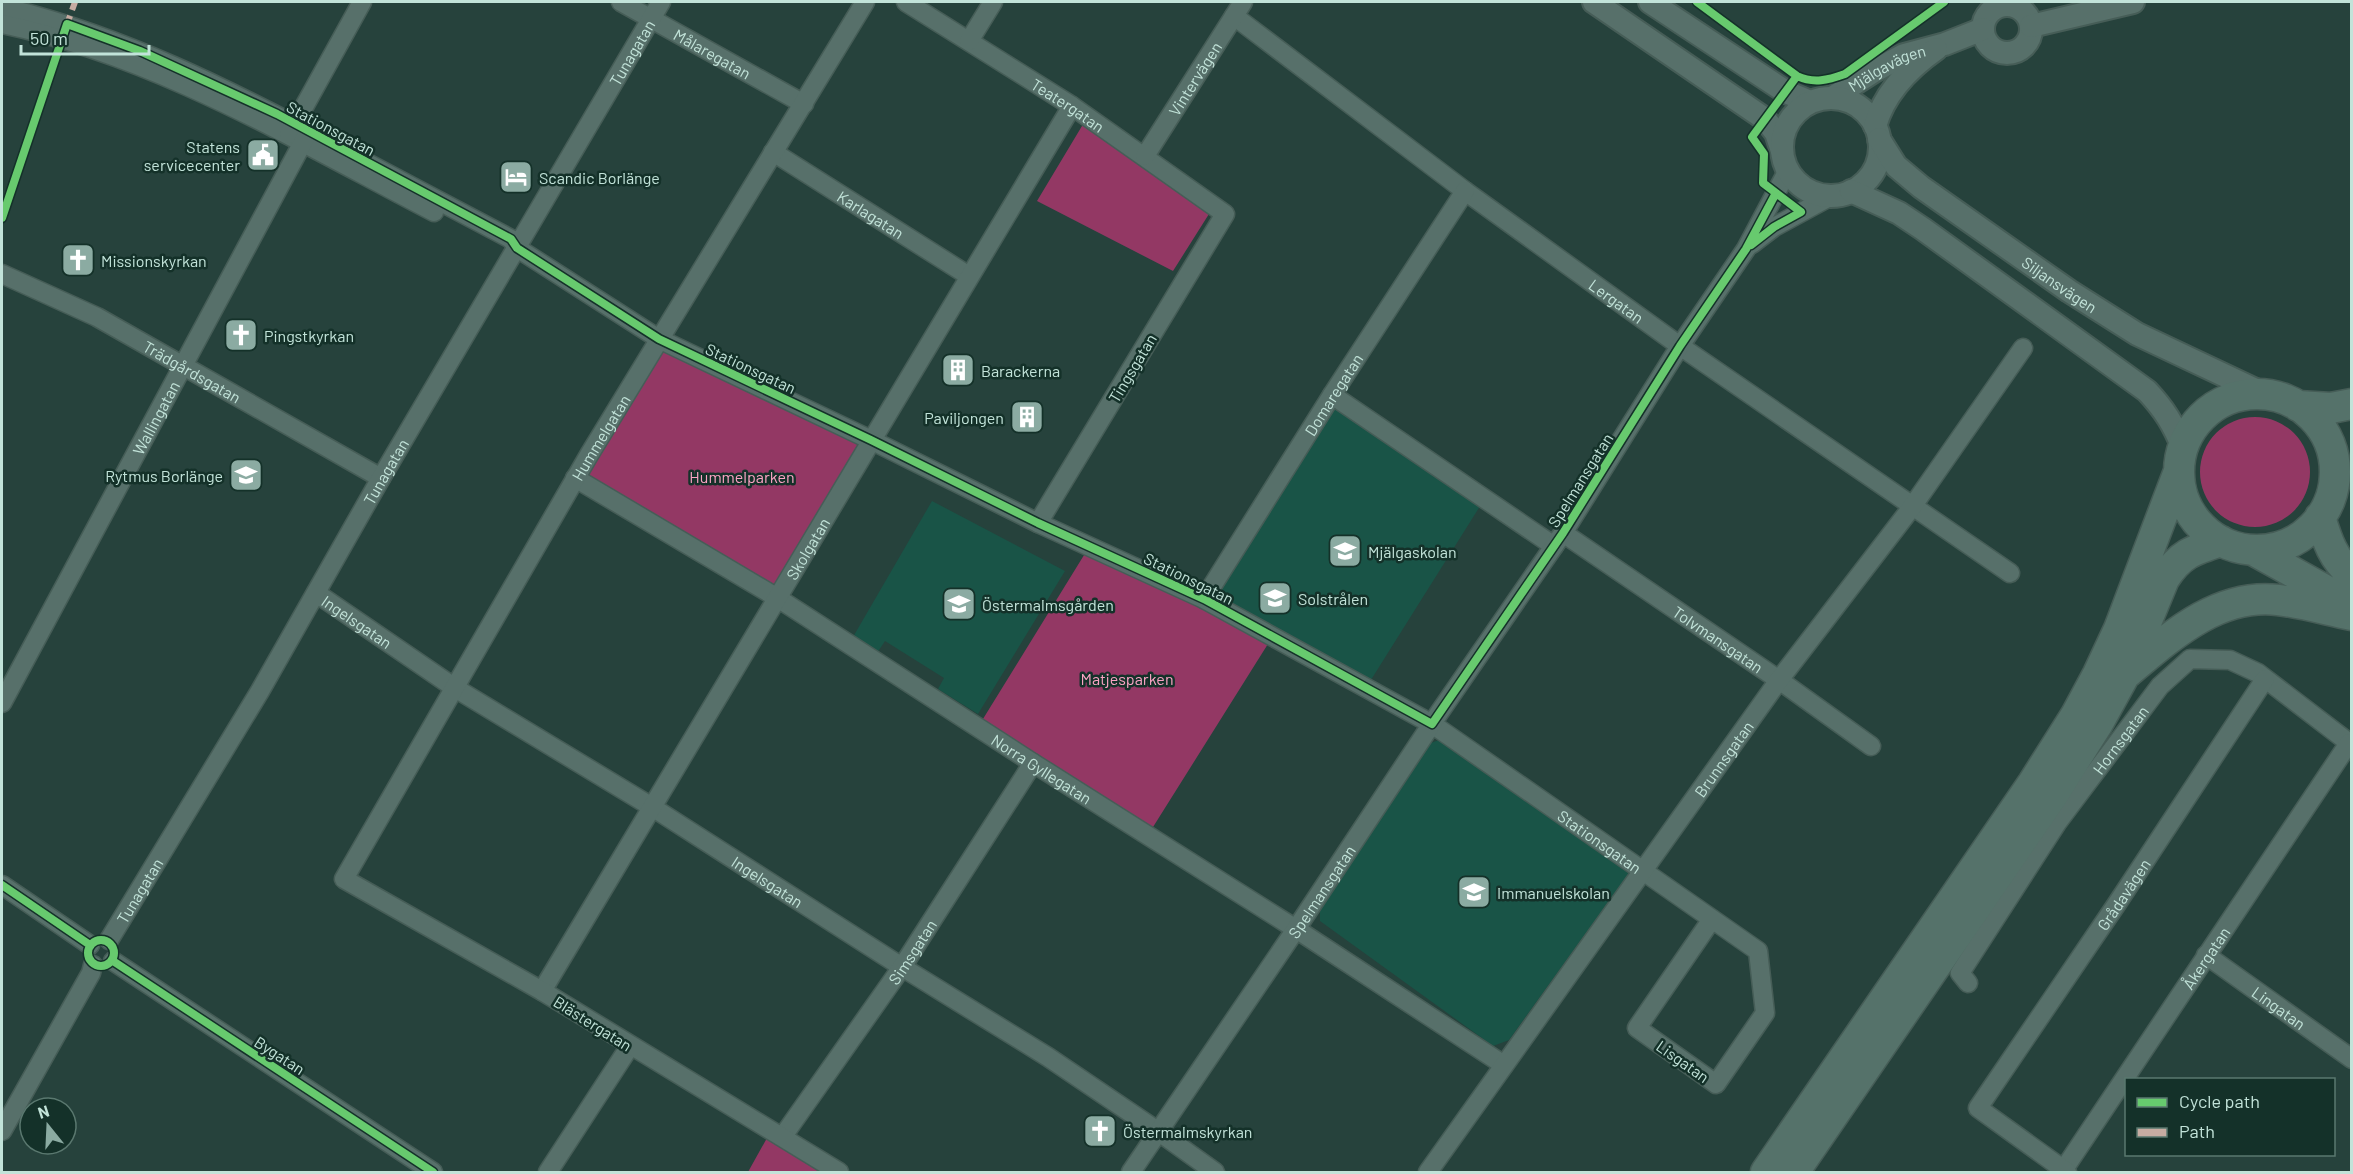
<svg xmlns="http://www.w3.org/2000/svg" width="2353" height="1174" font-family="Barlow,sans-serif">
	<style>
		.built { fill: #195447 }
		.green { fill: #933864 }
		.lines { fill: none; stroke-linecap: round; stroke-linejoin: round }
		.minor-casing { stroke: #465d57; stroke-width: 21 }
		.tertiary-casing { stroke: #465d57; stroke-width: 26 }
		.trunk-casing { stroke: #465d57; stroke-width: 33 }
		.minor { stroke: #57706a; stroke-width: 18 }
		.tertiary { stroke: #57706a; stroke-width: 22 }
		.trunk { stroke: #55726a; stroke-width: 30 }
		.quiet { stroke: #c7aca2; stroke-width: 6; stroke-dasharray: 12 6; stroke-linecap: butt }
		.cycleway-casing { stroke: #143129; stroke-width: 11 }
		.cycleway { stroke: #67ca6e; stroke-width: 8 }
		.labels { text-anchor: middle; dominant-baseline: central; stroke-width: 5; stroke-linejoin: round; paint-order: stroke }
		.street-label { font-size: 16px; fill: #c2e3d9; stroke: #143129 }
		.poi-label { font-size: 16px; fill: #c2e3d9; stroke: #143129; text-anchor: start }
		.park-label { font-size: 16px; fill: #fca4c5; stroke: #143129 }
	</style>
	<rect width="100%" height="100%" fill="#26423c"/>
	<!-- built -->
	<path class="built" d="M1332,399L1482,503L1369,683L1207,599Z
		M932,501L1065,571L978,714L938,689L944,678L885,641L877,653L853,637Z
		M1439,740L1621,862L1629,873L1509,1040L1493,1046L1320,921V911L1428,744Z"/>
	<!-- green -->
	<path class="green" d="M1085,121L1214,206L1173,271L1037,201Z
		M659,339L871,440L776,597L576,478Z
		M2200 472a55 55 0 1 1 110 0a55 55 0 1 1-110 0Z
		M1089,547L1273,636L1148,835L978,727Z
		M767,1138L820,1172H748Z"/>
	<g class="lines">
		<defs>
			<g id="minor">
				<path id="s1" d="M621,2L804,104"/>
				<path id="s2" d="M906,2L1072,106L1225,214L1038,523"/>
				<path d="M2001,2L2002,5"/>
				<path id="s3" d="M2,7C121,35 230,90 337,147C395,178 453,208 511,239L517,248L659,339L871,440L1038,523L1204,599L1432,724L1758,951L1765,1013L1716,1084L1637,1028L1712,919"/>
				<path id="s4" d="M1234,16L1465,191L1680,346L2010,573"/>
				<path d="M2,24C156,56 295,140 434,212"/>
				<path d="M969,41L993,2"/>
				<path d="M289,134L362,2"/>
				<path id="s5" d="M773,152L969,276"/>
				<path id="s6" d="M1145,156L1243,2"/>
				<path d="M1752,244L1774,227L1833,195"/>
				<path id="s7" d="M2,274L97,317L381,478"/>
				<path d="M1332,395L1554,546"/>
				<path id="s8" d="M575,478L776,597L1033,763L1296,929L1504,1065"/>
				<path id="s9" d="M1563,533L1779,680L1871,746"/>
				<path id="s10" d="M316,593L455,688L652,807L902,967L1048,1057L1159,1132L1215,1172"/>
				<path id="s11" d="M1204,599L1332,395L1465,191"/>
				<path id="s12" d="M2,703L309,131"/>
				<path d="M2,885L90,945"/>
				<path id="s13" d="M109,940L260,691L381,478L661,2"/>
				<path id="s14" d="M2206,955L2352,1059"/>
				<path d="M113,961L433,1172"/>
				<path id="s15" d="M1968,983L1960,973L2057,823L2160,686L2190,659L2230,660L2258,673L2352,745"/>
				<path id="s16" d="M542,991L1072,106"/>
				<path d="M2,1131L91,973L93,965"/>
				<path id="s17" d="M783,1136L902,967L1033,763"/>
				<path d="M548,1172L630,1046"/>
				<path id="s18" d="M839,1172L542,991L344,879L589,455L865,2"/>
				<path id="s19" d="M1131,1172L1296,929L1439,713L1563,533L1680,346L1746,249L1788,170"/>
				<path id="s20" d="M1428,1172L1779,680L1912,507L2023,348"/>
				<path id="s21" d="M2062,1172L2349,743"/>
				<path id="s22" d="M2067,1172L1978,1108L2116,905L2265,679"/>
			</g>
			<g id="tertiary">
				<path d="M1594,2L1765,119L1776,133L1782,151"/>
				<path d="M1650,2L1786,92L1810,102"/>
				<circle cx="2007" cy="29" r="24"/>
				<path d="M2031,26L2133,2"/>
				<path id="s23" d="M1832,98L1874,71L1904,55L1945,44L1983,29"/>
				<circle cx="1831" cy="147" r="49"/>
				<path d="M1875,126C1884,94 1909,68 1936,49"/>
				<path id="s24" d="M1879,139L1896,166L1921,187L2069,291L2137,334L2266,395"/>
				<path d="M1851,191L1899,213L1923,229L2147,391C2164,409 2174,425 2183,448"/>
			</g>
			<path id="trunk" d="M2179 472a78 78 0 1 1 156 0a78 78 0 1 1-156 0Z
				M2298,406L2331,408L2352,404
				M2320,517C2327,540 2333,559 2352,575
				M2253,550L2352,605
				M2128,672C2171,636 2218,593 2278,600C2303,603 2327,610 2352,615
				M1766,1172L2033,783L2076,715L2098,674L2119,629L2179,471
				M1794,1172L2052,796L2097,725L2125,674L2164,579C2180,554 2193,550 2221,541"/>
		</defs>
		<!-- minor casing -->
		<use href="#minor" class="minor-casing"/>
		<!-- tertiary casing -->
		<use href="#tertiary" class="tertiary-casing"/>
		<!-- trunk casing -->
		<use href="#trunk" class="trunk-casing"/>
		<!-- minor -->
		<use href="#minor" class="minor"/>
		<!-- tertiary -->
		<use href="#tertiary" class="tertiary"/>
		<!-- trunk -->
		<use href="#trunk" class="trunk"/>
		<!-- quiet -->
		<path class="quiet" d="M66,27L75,2"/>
		<defs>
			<path id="cycleway" d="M1697,2L1797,76C1814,84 1828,80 1845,74L1944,2
				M2,218L67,24L140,51L277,114L511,239L517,248L659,339L871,440L1038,523L1204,599L1432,724L1563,533L1680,346L1746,249L1776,193
				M1751,245L1774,227L1801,212L1763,183L1764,154L1752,137L1797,76
				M2,885L90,945
				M88 953a13 13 0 1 1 26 0a13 13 0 1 1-26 0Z
				M113,961L433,1172"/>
		</defs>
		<!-- cycleway casing -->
		<use href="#cycleway" class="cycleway-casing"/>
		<!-- cycleway -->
		<use href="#cycleway" class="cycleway"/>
	</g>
	<!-- icons -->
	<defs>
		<symbol id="civic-square" viewBox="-11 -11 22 22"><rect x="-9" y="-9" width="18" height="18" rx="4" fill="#8baba2" stroke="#143129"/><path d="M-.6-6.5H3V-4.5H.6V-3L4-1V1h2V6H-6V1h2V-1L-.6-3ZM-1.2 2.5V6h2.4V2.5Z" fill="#fff"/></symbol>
		<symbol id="hotel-square" viewBox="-11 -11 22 22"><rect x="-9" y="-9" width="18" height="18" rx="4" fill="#8baba2" stroke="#143129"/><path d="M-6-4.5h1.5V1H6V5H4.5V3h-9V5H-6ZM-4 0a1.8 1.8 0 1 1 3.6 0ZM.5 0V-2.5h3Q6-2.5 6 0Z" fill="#fff"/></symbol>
		<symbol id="church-square" viewBox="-11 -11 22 22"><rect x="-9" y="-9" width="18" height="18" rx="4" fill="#8baba2" stroke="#143129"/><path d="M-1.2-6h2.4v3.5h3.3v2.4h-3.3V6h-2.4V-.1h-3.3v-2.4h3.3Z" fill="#fff"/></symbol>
		<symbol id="building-square" viewBox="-11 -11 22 22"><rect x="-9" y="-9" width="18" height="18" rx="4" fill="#8baba2" stroke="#143129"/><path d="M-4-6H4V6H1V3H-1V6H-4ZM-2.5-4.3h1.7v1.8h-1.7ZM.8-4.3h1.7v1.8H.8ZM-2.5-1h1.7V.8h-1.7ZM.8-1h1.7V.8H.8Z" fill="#fff"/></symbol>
		<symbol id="school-square" viewBox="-11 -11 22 22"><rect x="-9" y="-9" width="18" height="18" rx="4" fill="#8baba2" stroke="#143129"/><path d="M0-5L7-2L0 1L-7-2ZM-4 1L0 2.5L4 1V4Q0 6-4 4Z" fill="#fff"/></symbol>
	</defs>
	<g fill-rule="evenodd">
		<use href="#civic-square" x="244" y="136" width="38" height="38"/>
		<use href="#hotel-square" x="497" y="158" width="38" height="38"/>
		<use href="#church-square" x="59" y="241" width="38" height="38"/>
		<use href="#church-square" x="222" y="316" width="38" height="38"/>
		<use href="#building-square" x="939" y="351" width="38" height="38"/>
		<use href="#building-square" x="1008" y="398" width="38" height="38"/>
		<use href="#school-square" x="227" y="456" width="38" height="38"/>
		<use href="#school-square" x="1326" y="532" width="38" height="38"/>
		<use href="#school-square" x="1256" y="579" width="38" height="38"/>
		<use href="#school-square" x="940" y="585" width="38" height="38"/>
		<use href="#school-square" x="1455" y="873" width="38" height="38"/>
		<use href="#church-square" x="1081" y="1112" width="38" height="38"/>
	</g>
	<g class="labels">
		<!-- street labels -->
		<g class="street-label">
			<text stroke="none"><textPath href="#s13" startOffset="1030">Tunagatan</textPath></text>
			<text stroke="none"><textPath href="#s1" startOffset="105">Målaregatan</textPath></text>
			<text stroke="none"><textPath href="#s23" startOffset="63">Mjälgavägen</textPath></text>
			<text stroke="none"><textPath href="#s6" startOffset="92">Vintervägen</textPath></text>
			<text stroke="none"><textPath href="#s2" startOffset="192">Teatergatan</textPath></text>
			<text transform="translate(331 128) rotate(28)">Stationsgatan</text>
			<text stroke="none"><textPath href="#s5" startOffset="116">Karlagatan</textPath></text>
			<text stroke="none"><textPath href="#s24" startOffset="234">Siljansvägen</textPath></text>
			<text stroke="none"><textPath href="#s4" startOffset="477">Lergatan</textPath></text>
			<text transform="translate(751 368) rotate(25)">Stationsgatan</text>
			<text transform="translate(1132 368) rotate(-59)">Tingsgatan</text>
			<text stroke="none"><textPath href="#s7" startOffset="214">Trädgårdsgatan</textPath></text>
			<text stroke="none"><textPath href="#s11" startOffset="242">Domaregatan</textPath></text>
			<text stroke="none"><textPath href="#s12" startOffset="324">Wallingatan</textPath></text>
			<text stroke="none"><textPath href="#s18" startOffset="1086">Hummelgatan</textPath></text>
			<text stroke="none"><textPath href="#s13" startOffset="544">Tunagatan</textPath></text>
			<text transform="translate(1580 480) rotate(-58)">Spelmansgatan</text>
			<text stroke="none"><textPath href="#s16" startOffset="516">Skolgatan</textPath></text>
			<text transform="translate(1189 578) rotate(26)">Stationsgatan</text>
			<text stroke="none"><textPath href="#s10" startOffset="50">Ingelsgatan</textPath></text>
			<text stroke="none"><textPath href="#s9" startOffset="188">Tolvmansgatan</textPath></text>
			<text stroke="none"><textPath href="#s15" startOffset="296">Hornsgatan</textPath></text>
			<text stroke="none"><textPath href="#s20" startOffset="508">Brunnsgatan</textPath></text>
			<text stroke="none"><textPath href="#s8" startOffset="550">Norra Gyllegatan</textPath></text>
			<text stroke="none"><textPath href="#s3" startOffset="1809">Stationsgatan</textPath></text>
			<text stroke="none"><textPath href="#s10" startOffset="536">Ingelsgatan</textPath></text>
			<text stroke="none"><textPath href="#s13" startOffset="58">Tunagatan</textPath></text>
			<text stroke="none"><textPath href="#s19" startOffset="339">Spelmansgatan</textPath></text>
			<text stroke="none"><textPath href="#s22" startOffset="368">Grådavägen</textPath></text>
			<text stroke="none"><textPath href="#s17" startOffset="225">Simsgatan</textPath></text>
			<text stroke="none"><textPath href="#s21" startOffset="258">Åkergatan</textPath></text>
			<text stroke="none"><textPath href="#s14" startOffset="90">Lingatan</textPath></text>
			<text transform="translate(593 1023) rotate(32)">Blästergatan</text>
			<text transform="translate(280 1055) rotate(33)">Bygatan</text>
			<text transform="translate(1683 1061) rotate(35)">Lisgatan</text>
		</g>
		<!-- poi labels -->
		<g class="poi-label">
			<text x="240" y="146" text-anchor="end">Statens<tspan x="240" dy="18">servicecenter</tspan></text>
			<text x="539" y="177">Scandic Borlänge</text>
			<text x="101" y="260">Missionskyrkan</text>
			<text x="264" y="335">Pingstkyrkan</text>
			<text x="981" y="370">Barackerna</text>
			<text x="1004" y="417" text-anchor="end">Paviljongen</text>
			<text x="223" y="475" text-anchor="end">Rytmus Borlänge</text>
			<text x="1368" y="551">Mjälgaskolan</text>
			<text x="1298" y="598">Solstrålen</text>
			<text x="982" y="604">Östermalmsgården</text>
			<text x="1497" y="892">Immanuelskolan</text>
			<text x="1123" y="1131">Östermalmskyrkan</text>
		</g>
		<!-- park labels -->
		<g class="park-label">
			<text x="742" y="476">Hummelparken</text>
			<text x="1127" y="678">Matjesparken</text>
		</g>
	</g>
	<!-- border -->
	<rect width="2353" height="1174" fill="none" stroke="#c2e3d9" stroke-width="6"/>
	<!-- legend -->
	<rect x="2125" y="1078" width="210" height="78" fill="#143129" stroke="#5a786f" stroke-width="1.5"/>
	<rect x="2137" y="1098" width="30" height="9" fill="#67ca6e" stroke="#5a786f" stroke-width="1.5"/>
	<text x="2179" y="1108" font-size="18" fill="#c2e3d9">Cycle path</text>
	<rect x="2137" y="1128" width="30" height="9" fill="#c7aca2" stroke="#5a786f" stroke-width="1.5"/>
	<text x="2179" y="1138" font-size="18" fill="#c2e3d9">Path</text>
	<!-- north arrow -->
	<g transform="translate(48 1126) rotate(342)"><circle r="28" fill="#143129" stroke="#5a786f" stroke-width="1.5"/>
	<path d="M0-4.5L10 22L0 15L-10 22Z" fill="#8baba2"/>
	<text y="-9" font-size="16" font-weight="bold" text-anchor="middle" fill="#c2e3d9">N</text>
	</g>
	<!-- scale -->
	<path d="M21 45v9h128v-9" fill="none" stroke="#c2e3d9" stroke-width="3"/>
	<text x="30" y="45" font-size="18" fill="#c2e3d9" stroke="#143129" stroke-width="4.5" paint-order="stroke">50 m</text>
</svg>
